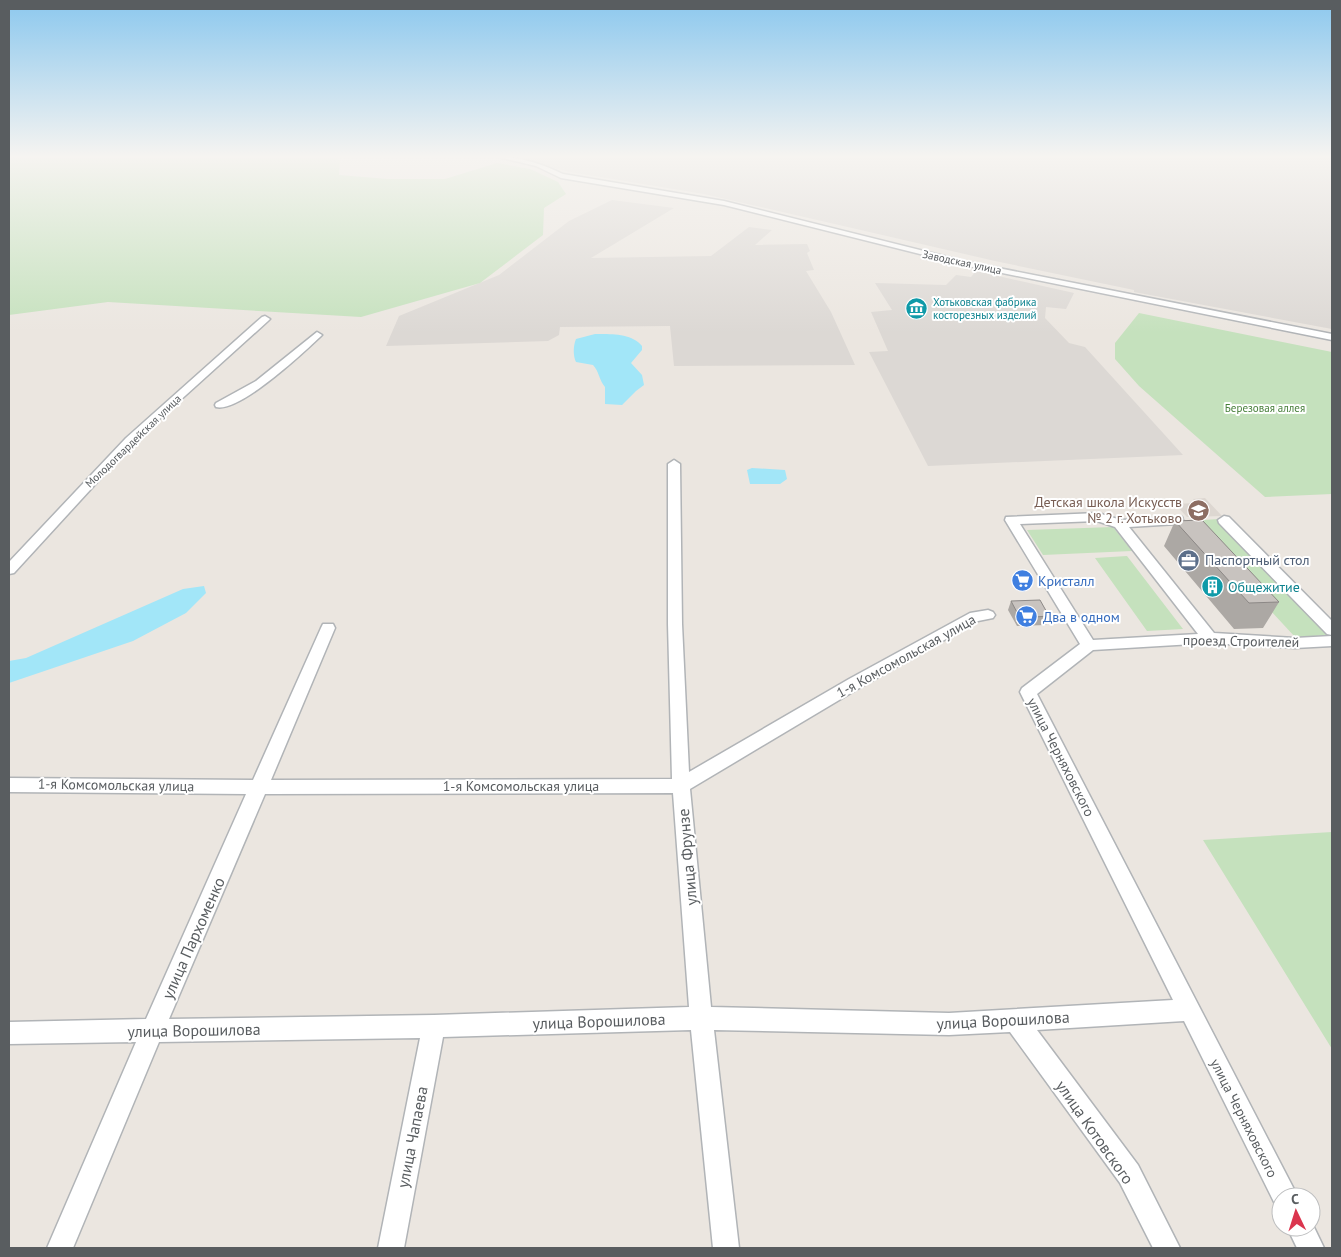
<svg xmlns="http://www.w3.org/2000/svg" width="1341" height="1257" font-family="'PT Sans',sans-serif">
	<style>
		.industrial { fill: #dcd8d4 }
		.education { fill: #ddd7d1 }
		.green { fill: #c5e1bd }
		.water { fill: #a2e6f8 }
		.lines { fill: none; stroke-linecap: round; stroke-linejoin: round }
		.street-casing { stroke: #b1b4b7; stroke-width: 3 }
		.street { fill: #fff; fill-rule: evenodd }
		.wall { fill: #aca8a4 }
		.building { fill: #c8c3bf; stroke: #8c8886 }
		.labels { text-anchor: middle; dominant-baseline: central; stroke-width: 4; stroke-linejoin: round; paint-order: stroke }
		.far-street-label { font-size: 11px; fill: #595d60; stroke: #fff }
		.far-culture-label { font-size: 11px; fill: #0d838f; stroke: #fff; text-anchor: start }
		.far-park-label { font-size: 11px; fill: #467e39; stroke: #fff }
		.education-label { font-size: 14px; fill: #785e54; stroke: #fff; text-anchor: end }
		.service-label { font-size: 14px; fill: #4e5e75; stroke: #fff; text-anchor: start }
		.shop-label { font-size: 14px; fill: #366cbe; stroke: #fff; text-anchor: start }
		.culture-label { font-size: 14px; fill: #0d838f; stroke: #fff; text-anchor: start }
		.street-label { font-size: 14px; fill: #595d60; stroke: #fff }
		.near-street-label { font-size: 16px; fill: #595d60; stroke: #fff }
	</style>
	<rect width="100%" height="100%" fill="#ebe6e0"/>
	<!-- industrial -->
	<path class="industrial" d="M523,157H1332V329L1134,292V290L995,261L704,194L570,172L518,159Z
		M612,200L674,208L591,258L711,256L749,227L772,230L755,245L807,244L810,251L807,253L814,270L806,271L831,312L855,365L674,366L670,326L560,327L559,335L548,341L386,346L399,316L499,275L569,221Z
		M976,271L1074,293L1066,309L1046,307L1045,318L1069,343L1085,347L1183,455L928,466L869,352L888,351L871,312L892,310L875,283L946,285L956,275L971,277Z"/>
	<!-- education -->
	<path class="education" d="M1205,498L1222,516L1187,517L1175,504L1196,503L1193,499Z"/>
	<!-- green -->
	<path class="green" d="M9,157L334,158L340,160L339,175L388,179H445L497,163L530,169L558,182L566,194L544,208L543,235L480,283L361,317L108,302L9,315Z
		M1139,313L1332,352V494L1265,497L1139,386L1115,359V343Z
		M1219,519L1331,635L1295,637L1188,521Z
		M1113,527L1132,551L1043,555L1027,530Z
		M1127,556L1183,629L1147,631L1095,558Z
		M1332,832V1049L1203,840Z"/>
	<!-- water -->
	<path class="water" d="M595,334C610,334 632,333 642,346V350L631,363L642,375L644,385L636,391L622,405L605,404V387C599,380 599,371 593,365L576,362C573,356 573,346 576,339Z
		M752,468L785,470L787,479L780,484H750L747,470Z
		M204,586L206,593L186,613L133,641L9,683V661L26,658L183,589Z"/>
	<g class="lines">
		<defs>
			<path id="street" d="M498,157C522,157 542,164 563,174L724,201L968,262L1332,334V340L968,266L724,205L561,178L536,166Z
				M265,316L270,319L268,321L134,442L14,573L9,574V562L126,438L262,317Z
				M317,332L322,335L320,337C303,353 239,413 216,407L215,405L216,403L256,381Z
				M674,460L680,464L682,624L689,772L849,679L970,613L988,610L993,612L995,615L993,618L978,621L861,687L690,789L711,1007L949,1013L1173,1000L1020,692L1022,688L1080,644L1005,520L1006,517L1098,513L1121,520L1182,517L1183,520L1177,524L1129,527L1214,633L1295,638L1332,636V646L1295,648L1210,643L1093,650L1037,694L1298,1197H1281V1208L1276,1206L1184,1021L1037,1030L1138,1165L1180,1248H1153L1120,1183L1010,1032L949,1035L714,1030L739,1248H713L691,1030L443,1037L404,1248H378L420,1038L159,1042L73,1248H47L136,1042L9,1044V1022L146,1019L246,794L9,792V778L253,780L321,628L323,624H333L335,628L271,780L672,779L668,624V464ZM1097,521L1115,527L1198,634L1093,640L1020,524ZM673,793L689,1007L434,1015L169,1019L265,794Z
				M1224,516L1229,517L1332,621V635L1327,634L1219,523L1218,520Z
				M1311,1221L1324,1248H1297L1287,1227H1311Z"/>
		</defs>
		<!-- street casing -->
		<use href="#street" class="street-casing"/>
		<!-- street -->
		<use href="#street" class="street"/>
	</g>
	<!-- wall -->
	<path class="wall" d="M1175,521L1279,602L1263,628L1234,629L1164,546Z
		M1011,601L1049,616L1046,625L1017,626L1008,610Z"/>
	<!-- building -->
	<path class="building" d="M1202,520L1279,602L1249,603L1175,521Z
		M1040,600L1049,616L1020,618L1011,601Z"/>
	<!-- sky -->
	<linearGradient id="sky" x2="0" y2="1"><stop stop-color="#8cc8ee"/><stop offset="0.47" stop-color="#f6f4f1"/><stop offset="1" stop-color="#f6f4f1" stop-opacity="0"/></linearGradient>
	<rect width="1341" height="333" fill="url(#sky)"/>
	<!-- icons -->
	<defs>
		<symbol id="museum-disc" viewBox="-11 -11 22 22"><circle r="9.5" fill="#0f9aa8" stroke="#fff"/><path d="M0-6L6-3V-2H-6V-3ZM-5-1h2V3h-2ZM-1-1h2V3h-2ZM3-1h2V3H3ZM-6 4H6V6H-6Z" fill="#fff"/></symbol>
		<symbol id="school-disc" viewBox="-11 -11 22 22"><circle r="9.5" fill="#8d6e63" stroke="#fff"/><path d="M0-5L7-2L0 1L-7-2ZM-4 1L0 2.5L4 1V4Q0 6-4 4Z" fill="#fff"/></symbol>
		<symbol id="office-disc" viewBox="-11 -11 22 22"><circle r="9.5" fill="#5c6f8a" stroke="#fff"/><path d="M-6-3h4V-5.5h4V-3h4V5H-6ZM-1-4.5V-3h2v-1.5ZM-6 0V1H6V0Z" fill="#fff"/></symbol>
		<symbol id="supermarket-disc" viewBox="-11 -11 22 22"><circle r="9.5" fill="#3f7fe0" stroke="#fff"/><path d="M-6-5.5h2.5l.6 2H6L4.5 2H-2.5L-4.4-4H-6ZM-1.5 3.2a1.3 1.3 0 1 0 .1 0ZM3 3.2a1.3 1.3 0 1 0 .1 0Z" fill="#fff"/></symbol>
		<symbol id="building-disc" viewBox="-11 -11 22 22"><circle r="9.5" fill="#0f9aa8" stroke="#fff"/><path d="M-4-6H4V6H1V3H-1V6H-4ZM-2.5-4.3h1.7v1.8h-1.7ZM.8-4.3h1.7v1.8H.8ZM-2.5-1h1.7V.8h-1.7ZM.8-1h1.7V.8H.8Z" fill="#fff"/></symbol>
	</defs>
	<g fill-rule="evenodd">
		<use href="#museum-disc" x="904" y="296" width="25" height="25"/>
		<use href="#school-disc" x="1186" y="498" width="25" height="25"/>
		<use href="#office-disc" x="1176" y="548" width="25" height="25"/>
		<use href="#supermarket-disc" x="1010" y="568" width="25" height="25"/>
		<use href="#building-disc" x="1200" y="574" width="25" height="25"/>
		<use href="#supermarket-disc" x="1014" y="604" width="25" height="25"/>
	</g>
	<g class="labels">
		<!-- far-street labels -->
		<g class="far-street-label">
			<text transform="translate(962 262) rotate(12)">Заводская улица</text>
			<text transform="translate(133 441) rotate(-44)">Молодогвардейская улица</text>
		</g>
		<!-- far-culture labels -->
		<g class="far-culture-label">
			<text x="933" y="302">Хотьковская фабрика<tspan x="933" dy="13">косторезных изделий</tspan></text>
		</g>
		<!-- far-park labels -->
		<g class="far-park-label">
			<text x="1265" y="408">Березовая аллея</text>
		</g>
		<!-- education labels -->
		<g class="education-label">
			<text x="1182" y="502">Детская школа Искусств<tspan x="1182" dy="16">№ 2 г. Хотьково</tspan></text>
		</g>
		<!-- service labels -->
		<g class="service-label">
			<text x="1205" y="560">Паспортный стол</text>
		</g>
		<!-- shop labels -->
		<g class="shop-label">
			<text x="1038" y="581">Кристалл</text>
			<text x="1043" y="617">Два в одном</text>
		</g>
		<!-- culture labels -->
		<g class="culture-label">
			<text x="1228" y="587">Общежитие</text>
		</g>
		<!-- street labels -->
		<g class="street-label">
			<text transform="translate(1241 641) rotate(1)">проезд Строителей</text>
			<text transform="translate(906 656) rotate(-29)">1-я Комсомольская улица</text>
			<text transform="translate(1061 757) rotate(63)">улица Черняховского</text>
			<text transform="translate(116 785) rotate(1)">1-я Комсомольская улица</text>
			<text x="521" y="786">1-я Комсомольская улица</text>
			<text transform="translate(1244 1118) rotate(63)">улица Черняховского</text>
		</g>
		<!-- near-street labels -->
		<g class="near-street-label">
			<text transform="translate(687 857) rotate(-95)">улица Фрунзе</text>
			<text transform="translate(193 938) rotate(-66)">улица Пархоменко</text>
			<text transform="translate(1003 1020) rotate(-3)">улица Ворошилова</text>
			<text transform="translate(599 1021) rotate(-2)">улица Ворошилова</text>
			<text transform="translate(194 1030) rotate(-1)">улица Ворошилова</text>
			<text transform="translate(1095 1132) rotate(55)">улица Котовского</text>
			<text transform="translate(412 1137) rotate(-79)">улица Чапаева</text>
		</g>
	</g>
	<!-- border -->
	<rect width="1341" height="1257" fill="none" stroke="#595d60" stroke-width="20"/>
	<!-- north arrow -->
	<g transform="translate(1296 1212) rotate(356)"><circle r="24" fill="#ffffff" stroke="#bdbebf"/>
	<path d="M0-4L9 19L0 12L-9 19Z" fill="#db354e"/>
	<text y="-8" font-size="14" font-weight="bold" text-anchor="middle" fill="#595d60">С</text>
	</g>
</svg>
